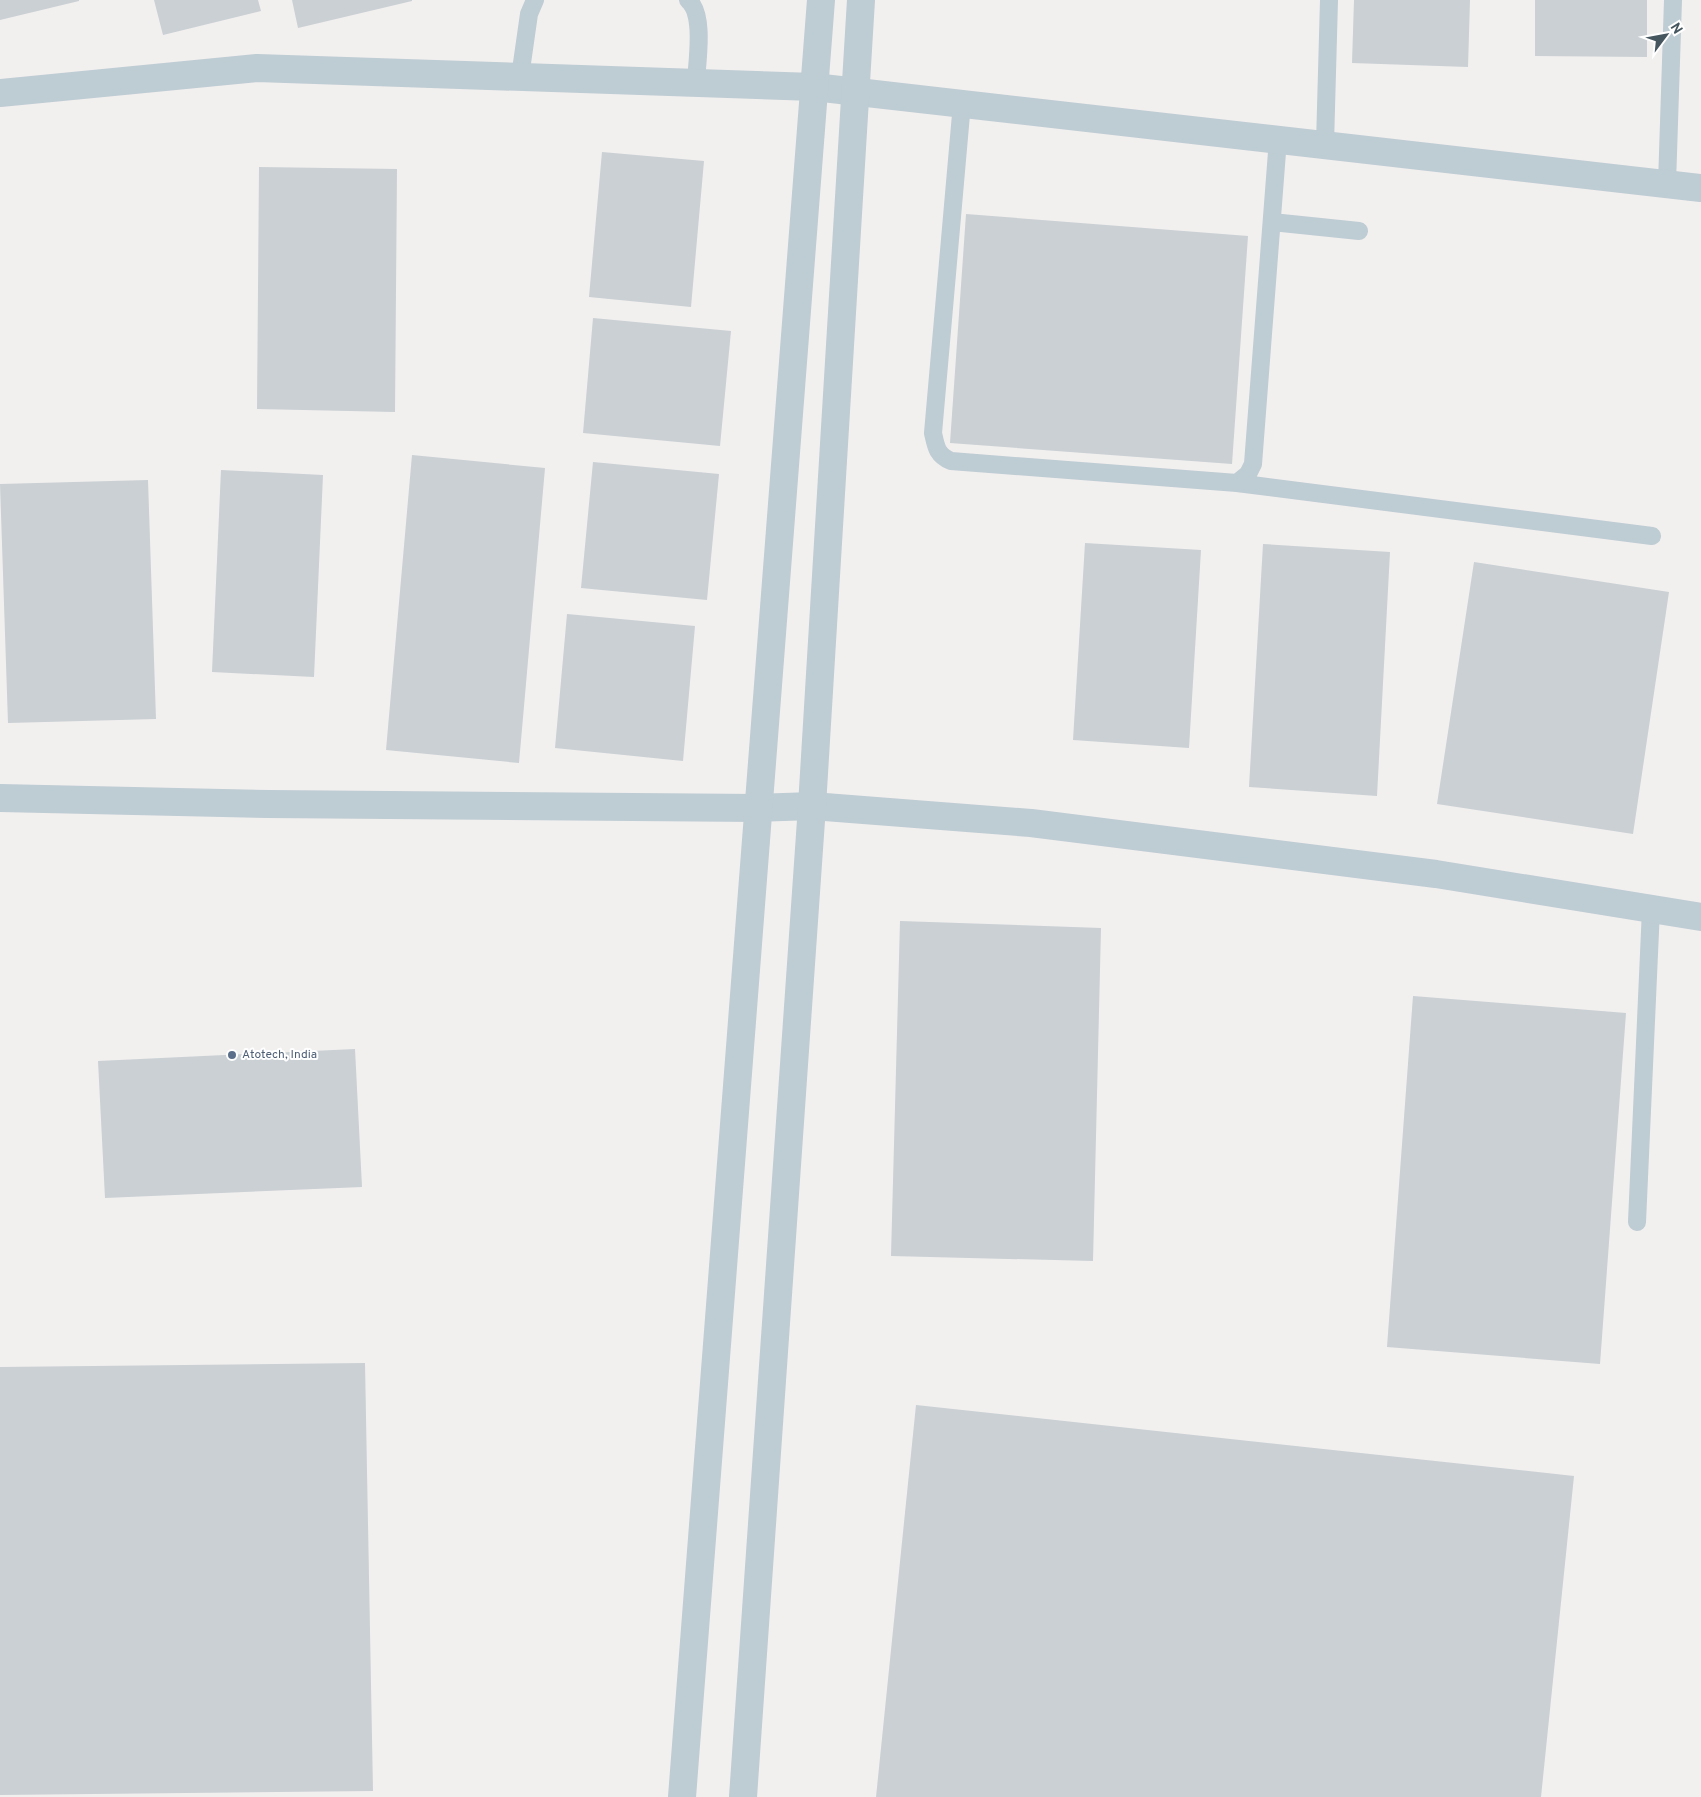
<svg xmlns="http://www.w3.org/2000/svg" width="1701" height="1797" font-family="Overpass,sans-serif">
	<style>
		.building { fill: #cad0d4 }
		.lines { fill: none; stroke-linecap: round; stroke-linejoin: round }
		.service { stroke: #beccd3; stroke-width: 18 }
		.minor { stroke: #beccd3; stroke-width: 28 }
		.tertiary { stroke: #beccd3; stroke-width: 28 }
		.service-dot { fill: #5c6f8a; stroke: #fff; stroke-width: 2 }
		.labels { text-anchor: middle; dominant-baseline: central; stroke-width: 4; stroke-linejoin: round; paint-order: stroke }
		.service-label { font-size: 12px; fill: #4e5e75; stroke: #fff; text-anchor: start }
	</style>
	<rect width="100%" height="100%" fill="#f2efef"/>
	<!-- building -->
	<path class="building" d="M0,0H79V1L0,20Z
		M154,0H258L261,11L163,35Z
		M292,0H412V1L298,28Z
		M1354,0H1470L1468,67L1352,63Z
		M1535,0H1647V57L1535,56Z
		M602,152L704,161L691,307L589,297Z
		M259,167L397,169L395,412L257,409Z
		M966,214L1248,236L1232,464L950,443Z
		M593,318L731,331L720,446L583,433Z
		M412,455L545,468L519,763L386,750Z
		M593,462L719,474L707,600L581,588Z
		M221,470L323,475L314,677L212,672Z
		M148,480L156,719L8,723L0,484Z
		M1085,543L1201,550L1189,748L1073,740Z
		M1263,544L1390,552L1377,796L1249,787Z
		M1474,562L1669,592L1633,834L1437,804Z
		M567,614L695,626L683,761L555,748Z
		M900,921L1101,928L1093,1261L891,1256Z
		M1413,996L1626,1013L1600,1364L1387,1347Z
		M355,1049L362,1187L105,1198L98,1061Z
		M365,1363L373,1791L0,1795V1367Z
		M916,1405L1574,1476L1541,1797H876Z"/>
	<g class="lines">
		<!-- service -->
		<path class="service" d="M688,0C705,14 697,61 696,82
			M520,77L529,14L535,0
			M962,103L933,433C936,447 937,455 951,461L1237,483L1248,474L1253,464L1278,139
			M1325,144L1329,0
			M1667,184L1673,0
			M1272,222L1359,231
			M1237,483L1652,536
			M1637,1222L1651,909"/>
		<!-- minor -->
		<path class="minor" d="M0,93L257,68L814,87L1701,188
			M0,798L268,804L758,808L812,806L1031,823L1436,874L1701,917"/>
		<!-- tertiary -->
		<path class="tertiary" d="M682,1797L821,0
			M743,1797L812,806L861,0"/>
	</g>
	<!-- markers -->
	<circle class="service-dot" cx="232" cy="1055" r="5"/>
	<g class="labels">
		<!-- service labels -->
		<g class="service-label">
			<text x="242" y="1055">Atotech, India</text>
		</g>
	</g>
	<!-- north arrow -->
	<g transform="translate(1666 35) rotate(58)" stroke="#ffffff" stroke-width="4" paint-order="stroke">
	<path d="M0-4L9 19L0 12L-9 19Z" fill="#45565f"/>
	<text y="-8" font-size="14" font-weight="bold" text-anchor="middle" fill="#45565f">N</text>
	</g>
</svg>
